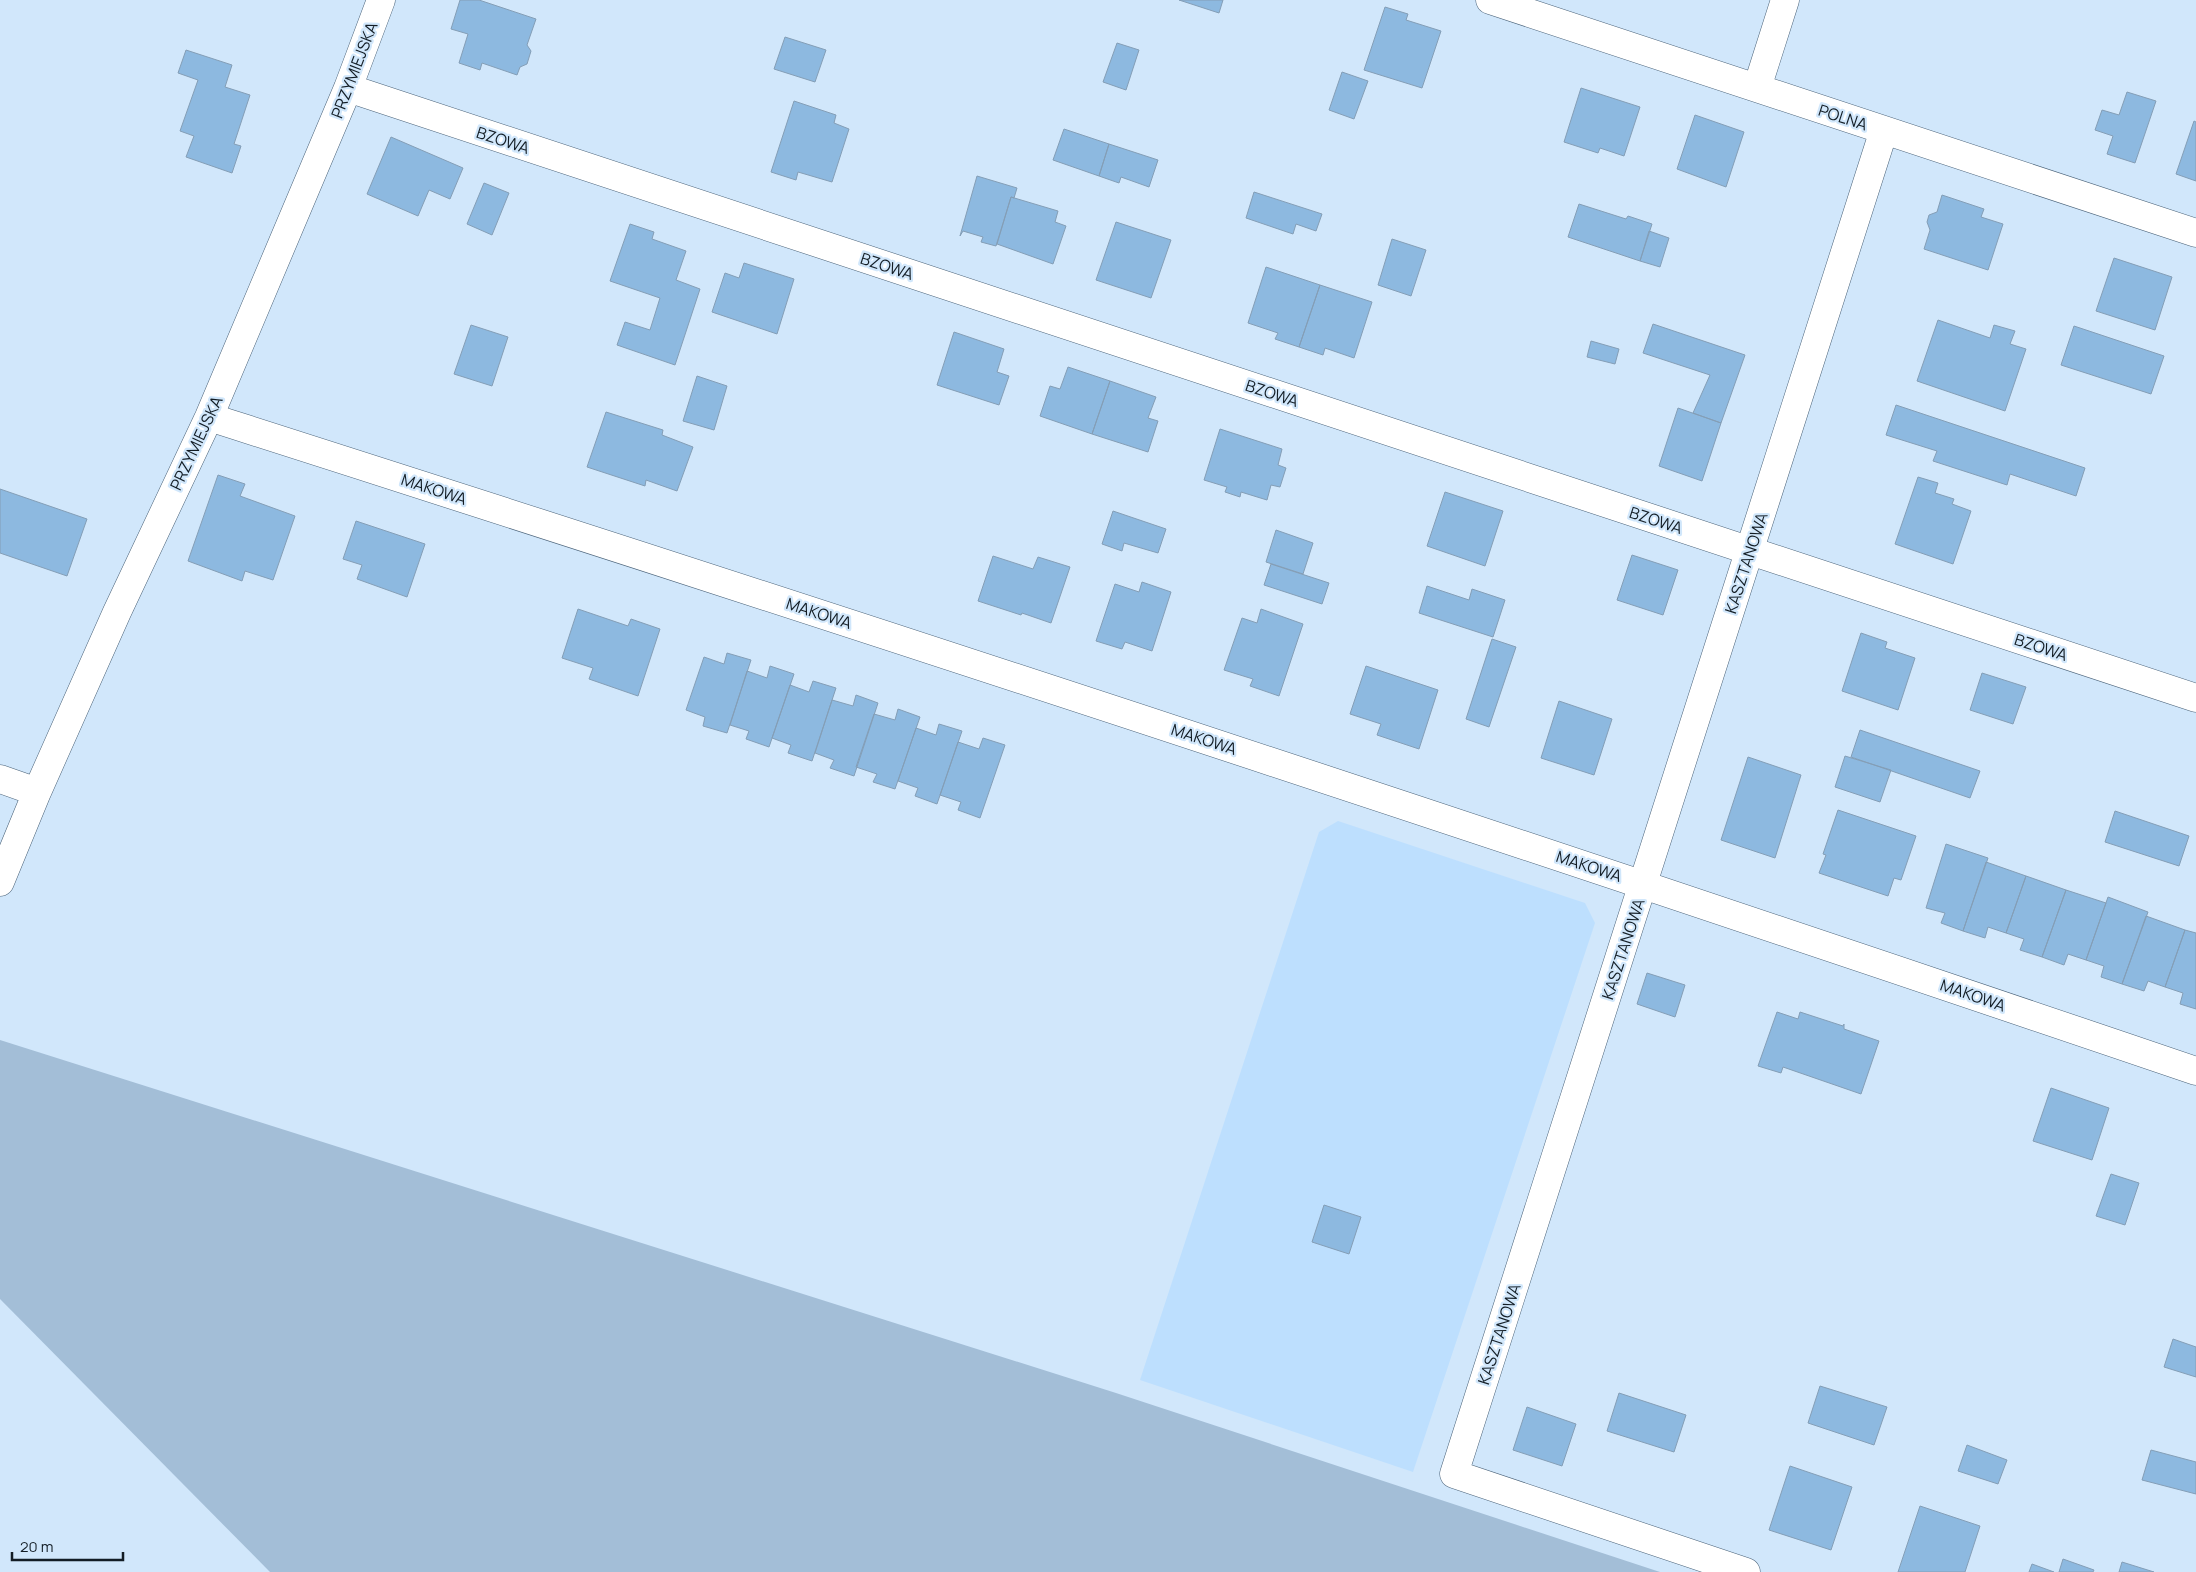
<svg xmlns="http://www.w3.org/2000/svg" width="2196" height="1572" font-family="Manrope,sans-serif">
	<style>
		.built { fill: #bddffe }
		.green { fill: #a3bed7 }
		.building { fill: #8db9e0; stroke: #849eb6 }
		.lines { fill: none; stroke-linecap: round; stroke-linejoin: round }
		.street-casing { stroke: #4b6379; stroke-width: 29 }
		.street { stroke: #fff; stroke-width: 28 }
		.labels { text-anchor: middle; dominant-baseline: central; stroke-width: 4.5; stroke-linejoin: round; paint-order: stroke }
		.street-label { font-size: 16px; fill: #131d25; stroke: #d1e7fb }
	</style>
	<rect width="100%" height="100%" fill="#d1e7fb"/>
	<!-- built -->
	<path class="built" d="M1338,821L1585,903L1595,923L1413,1472L1140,1380L1319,832Z"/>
	<!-- green -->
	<path class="green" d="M0,1040L1116,1393L1660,1572H270L0,1299Z"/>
	<!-- building -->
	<path class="building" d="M460,0H479L536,19L527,45L531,51L527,64L520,67L517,75L482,63L480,70L459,63L468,34L451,29Z
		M1179,0H1223L1219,13Z
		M1385,7L1408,14L1406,20L1441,31L1422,88L1364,70Z
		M785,37L826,50L815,82L774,69Z
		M1117,43L1139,50L1126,90L1103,82Z
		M186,50L232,65L225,87L250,95L234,144L241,146L232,173L186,157L194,136L180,131L198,80L178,73Z
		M1342,72L1368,81L1354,119L1329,110Z
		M1581,88L1640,107L1624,156L1600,148L1598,153L1564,142Z
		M2127,92L2156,101L2135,163L2107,154L2113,136L2095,130L2102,110L2119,115Z
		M794,101L836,115L834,123L849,129L832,182L798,172L796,180L771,172Z
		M1695,115L1744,132L1726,187L1677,169Z
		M2194,121L2196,122V181L2176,174Z
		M1064,129L1109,144L1099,176L1053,160Z
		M391,137L463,168L450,199L429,190L418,216L367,194Z
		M1109,144L1158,160L1149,187L1121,177L1119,183L1099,176Z
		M977,176L1017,188L1014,198L1011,197L996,246L981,242L983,237L963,231L960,236Z
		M484,183L509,193L492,235L467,224Z
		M1254,192L1322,214L1316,231L1296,224L1293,234L1246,218Z
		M1942,195L1984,209L1981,217L2003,224L1988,270L1924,249L1930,230L1927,222L1929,215L1937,212Z
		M1011,197L1058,211L1055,222L1066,226L1053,264L997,244Z
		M1579,204L1626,219L1628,216L1652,224L1640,261L1568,237Z
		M1116,222L1171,240L1151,298L1096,280Z
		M630,224L654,232L652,239L686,251L676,280L700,289L675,365L617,345L625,322L650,330L660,298L610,281Z
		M1649,231L1669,238L1660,267L1640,261Z
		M1392,239L1426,250L1411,296L1378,285Z
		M2114,258L2172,277L2155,330L2096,311Z
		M744,263L794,279L777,334L712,312L725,273L739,278Z
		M1266,267L1320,285L1299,347L1275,339L1278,333L1248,323Z
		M1320,285L1372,302L1354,358L1325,348L1323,355L1299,347Z
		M1938,320L1990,338L1994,325L2015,331L2010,344L2026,349L2005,411L1917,381Z
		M1653,324L1745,355L1721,423L1693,413L1710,375L1643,353Z
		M471,325L508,337L492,386L454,374Z
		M2074,326L2164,356L2151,394L2061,365Z
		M954,332L1004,349L997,372L1009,376L999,405L937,385Z
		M1591,341L1619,349L1615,364L1587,357Z
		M1068,367L1110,381L1092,434L1040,416L1050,386L1060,389Z
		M697,376L727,386L714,430L683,421Z
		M1110,381L1156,397L1148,418L1158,421L1148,452L1092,434Z
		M1896,405L2085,468L2076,496L2010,474L2007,485L1933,461L1937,451L1886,435Z
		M1678,408L1721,423L1702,481L1659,466Z
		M606,412L663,430L662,435L693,447L677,491L646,480L645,486L587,467Z
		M1220,429L1282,449L1278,465L1286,468L1280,487L1271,485L1267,500L1241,492L1240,497L1225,492L1227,487L1204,480Z
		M218,475L245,484L240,496L295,516L273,580L245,571L242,581L188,561Z
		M1918,477L1938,483L1935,493L1954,499L1952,504L1971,511L1953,564L1895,544Z
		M0,489L87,519L67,576L0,553Z
		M1445,492L1503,511L1485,566L1427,546Z
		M1113,511L1166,529L1158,553L1124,543L1122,551L1102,544Z
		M356,521L425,544L407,597L357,579L362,565L343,559Z
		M1276,530L1313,543L1303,574L1266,562Z
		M1632,555L1678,570L1663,615L1617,600Z
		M993,556L1033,569L1038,557L1070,567L1051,623L1022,613L1021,615L978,601Z
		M1271,564L1329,583L1322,604L1264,585Z
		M1142,582L1171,592L1152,651L1125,642L1122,649L1096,641L1115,584L1139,592Z
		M1427,586L1469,600L1472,589L1505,600L1493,637L1419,613Z
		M578,609L628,626L631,619L660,629L638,696L589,679L593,668L562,658Z
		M1261,609L1303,624L1279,696L1250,686L1253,679L1224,670L1242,618L1257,623Z
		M1861,633L1887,642L1885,648L1915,658L1898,710L1842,691Z
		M1492,639L1516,647L1489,727L1466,719Z
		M727,653L751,660L727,733L703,726L705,717L686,710L704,657L724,664Z
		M770,666L794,674L769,747L746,739L749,731L730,725L747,671L767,678Z
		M1366,666L1438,690L1419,749L1377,735L1381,724L1350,714Z
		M1982,673L2026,687L2013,724L1970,710Z
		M813,681L836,688L812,761L788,753L791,745L772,738L790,685L809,692Z
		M856,695L878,703L854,776L830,768L834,760L815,753L832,700L853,706Z
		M1559,701L1612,719L1594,775L1541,758Z
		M898,709L920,717L895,789L873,782L877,774L856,767L874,714L895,720Z
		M939,724L962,731L937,804L915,796L918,788L898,781L916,728L936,735Z
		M1860,730L1980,771L1970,798L1851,757Z
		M983,738L1005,745L980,818L958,810L961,802L940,795L958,742L979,749Z
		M1845,756L1891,770L1880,802L1835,787Z
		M1748,757L1801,775L1775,858L1721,840Z
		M1838,810L1916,836L1901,880L1894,878L1888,896L1819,873L1826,855L1823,854Z
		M2115,811L2189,836L2179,866L2105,842Z
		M1946,844L1988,858L1963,931L1941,923L1945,913L1926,908Z
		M1986,862L2026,876L2006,933L1988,927L1985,938L1963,931Z
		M2026,876L2066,890L2042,957L2020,950L2024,939L2006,933Z
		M2066,890L2106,903L2086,960L2068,954L2064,965L2042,957Z
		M2108,897L2148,912L2122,984L2101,977L2104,966L2086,960Z
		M2146,916L2185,930L2165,987L2148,981L2144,991L2122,984Z
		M2185,930L2196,933V1009L2180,1004L2183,993L2165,987Z
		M1647,973L1685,985L1675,1017L1637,1004Z
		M1777,1012L1798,1019L1800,1012L1843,1026L1844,1024V1029L1879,1041L1861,1094L1783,1067L1781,1073L1758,1066Z
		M2051,1088L2109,1108L2092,1160L2033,1141Z
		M2111,1174L2139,1183L2125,1225L2096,1216Z
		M1324,1205L1361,1217L1349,1254L1312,1242Z
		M2173,1339L2196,1347V1377L2164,1367Z
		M1820,1386L1887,1407L1874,1445L1808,1423Z
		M1619,1393L1686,1415L1674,1452L1607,1431Z
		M1527,1407L1576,1424L1562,1466L1513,1450Z
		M1967,1445L2007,1460L1998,1484L1958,1471Z
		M2151,1450L2196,1462V1494L2142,1480Z
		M1790,1466L1852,1487L1831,1550L1769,1530Z
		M1920,1506L1980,1526L1965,1572H1898Z
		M2063,1559L2094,1570L2093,1572H2059Z
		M2122,1562L2154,1572H2119Z
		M2032,1564L2054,1572H2029Z"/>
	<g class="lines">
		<defs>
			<path id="street" d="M1490,0L2196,233
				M348,88L2196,698
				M1757,88L1785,0
				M209,417C873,629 1536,847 2196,1071
				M0,779L37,792
				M0,882L37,792L117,612L209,417L348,88L381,0
				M1746,1572L1454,1474L1884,130"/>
		</defs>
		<!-- street casing -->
		<use href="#street" class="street-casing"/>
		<!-- street -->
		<use href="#street" class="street"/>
	</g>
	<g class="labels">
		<!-- street labels -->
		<g class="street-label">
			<text transform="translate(354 70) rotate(-69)">PRZYMIEJSKA</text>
			<text transform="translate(1843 117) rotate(18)">POLNA</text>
			<text transform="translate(503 140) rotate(18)">BZOWA</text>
			<text transform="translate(887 266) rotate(18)">BZOWA</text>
			<text transform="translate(1272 393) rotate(18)">BZOWA</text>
			<text transform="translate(196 443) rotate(-65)">PRZYMIEJSKA</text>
			<text transform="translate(434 489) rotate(18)">MAKOWA</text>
			<text transform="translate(1656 520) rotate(18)">BZOWA</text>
			<text transform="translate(1746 563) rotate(-72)">KASZTANOWA</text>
			<text transform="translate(819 613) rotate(18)">MAKOWA</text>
			<text transform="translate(2041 647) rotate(18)">BZOWA</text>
			<text transform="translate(1204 739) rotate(18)">MAKOWA</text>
			<text transform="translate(1589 866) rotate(18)">MAKOWA</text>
			<text transform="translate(1623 949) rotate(-72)">KASZTANOWA</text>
			<text transform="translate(1973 995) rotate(19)">MAKOWA</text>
			<text transform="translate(1499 1334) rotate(-72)">KASZTANOWA</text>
		</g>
	</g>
	<!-- scale -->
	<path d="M12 1552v8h111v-8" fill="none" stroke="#131d25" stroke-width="2.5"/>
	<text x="20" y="1552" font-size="15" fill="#131d25" stroke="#d1e7fb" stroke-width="4" paint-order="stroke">20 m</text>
</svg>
